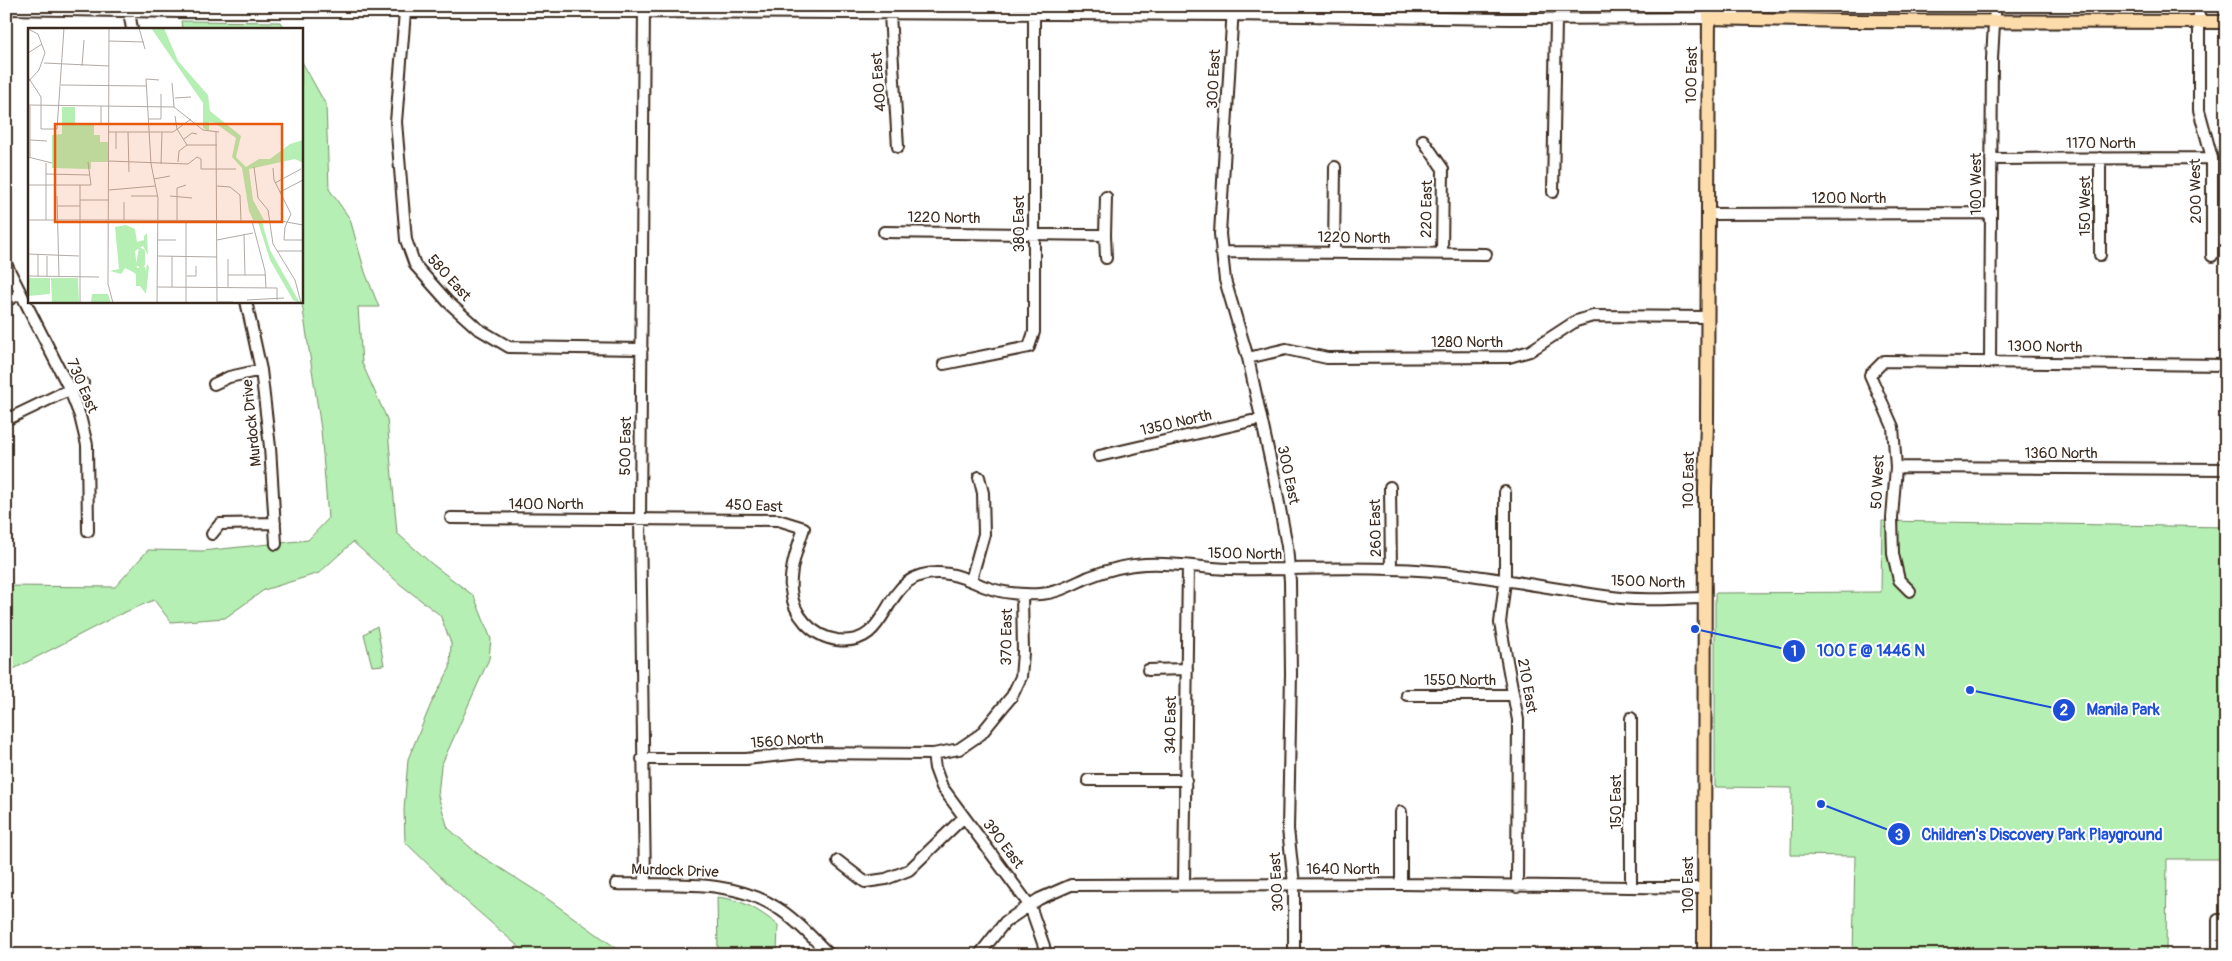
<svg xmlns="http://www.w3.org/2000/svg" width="2232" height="961" font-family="Pangolin,sans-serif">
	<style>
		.green { fill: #b5efb3; stroke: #788c68 }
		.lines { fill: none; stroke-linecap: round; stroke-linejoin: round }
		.minor-casing { stroke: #3b2a1e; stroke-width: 14 }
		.major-casing { stroke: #3b2a1e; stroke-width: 16 }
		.minor { stroke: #fff; stroke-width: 10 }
		.major { stroke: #fddcac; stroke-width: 12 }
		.labels { text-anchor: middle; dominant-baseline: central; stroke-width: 4; stroke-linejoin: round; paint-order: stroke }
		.street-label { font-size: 15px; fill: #3b2a1e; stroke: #fff }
		.inset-road { fill: none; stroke: #b1aaa5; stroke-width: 1 }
		.view { fill: #e8590c; fill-opacity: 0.15; stroke: #e8590c; stroke-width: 2.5 }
		.inset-edge { fill: none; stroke: #3b2a1e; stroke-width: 2.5 }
		.leader { fill: none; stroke: #1d4ed8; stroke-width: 2 }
		.callout-dot { fill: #1d4ed8; stroke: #fff; stroke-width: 2 }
		.mark-label { font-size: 15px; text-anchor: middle; font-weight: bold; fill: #fff }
		.callout-label { font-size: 16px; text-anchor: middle; font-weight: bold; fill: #1d4ed8; stroke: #fff; stroke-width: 4; stroke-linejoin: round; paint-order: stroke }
	</style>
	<rect width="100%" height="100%" fill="#fff"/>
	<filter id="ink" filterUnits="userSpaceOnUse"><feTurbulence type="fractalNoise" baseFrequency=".02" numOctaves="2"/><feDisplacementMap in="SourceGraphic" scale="10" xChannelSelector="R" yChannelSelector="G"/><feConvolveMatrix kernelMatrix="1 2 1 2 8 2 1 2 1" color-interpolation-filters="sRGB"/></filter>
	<g filter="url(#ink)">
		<!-- green -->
		<path class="green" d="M1500,6V8L1365,7V6Z
			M181,21L280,22L284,29H182Z
			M301,60L326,105L329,189L350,219L365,272L379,307H358L362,363L387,419L397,533L432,564L474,596L491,639L489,659L441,766L438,796L448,828L478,854L538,892L626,955H528L465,900L405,842L404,810L408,759L431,704L450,668L451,643L440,615L401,585L353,542L319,573L264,590L225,618L171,622L154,600L116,616L6,673V586L115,587L148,550L202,551L308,540L328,519L321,429L301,297Z
			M1882,521L2226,527V859H2167L2166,955H1853L1855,856L1791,855L1792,788L1715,787V593L1881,592Z
			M377,626L384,665L372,666L364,634Z
			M717,897C744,900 757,909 778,925L777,955H718Z"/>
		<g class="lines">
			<defs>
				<path id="minor" d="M128,6L132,29
					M644,6L640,519L645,885
					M1233,6L1220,234L1225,280L1248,358L1274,477L1287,546L1290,581L1291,674L1288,829L1294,884V948L1296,955
					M2199,6V110L2212,158V256
					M6,9L180,12H644L1233,15L1509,19L1709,18
					M405,12L396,122L406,240L415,265L448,302L477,328L509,347L642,349
					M890,14L898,147
					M1423,140L1443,169L1442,254
					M1991,159L2212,158
					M1553,192L1556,19
					M1707,214L1991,213
					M884,232L1105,235L1106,258
					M1105,235L1106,197
					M1221,252L1486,254
					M1334,252L1335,167
					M2100,255V158
					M6,264L69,388L80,416L87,445L88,531
					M6,301L21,293
					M246,301L261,370L270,447L276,544
					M1248,358L1286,349L1327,358L1509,357L1530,351L1576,321L1593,316L1707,317
					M1990,361L1992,59L1995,6
					M944,364L1029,347L1034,332V14
					M214,384L229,377L261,370
					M6,420L83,383
					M1099,456L1260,419
					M1896,467L2226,469
					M1390,487L1391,569
					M1505,492V581L1500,623L1518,720L1517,887
					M451,518L778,520L804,528C798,546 789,570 791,590C793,614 811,636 837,640C898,648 876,563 949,574C961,576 972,581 983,586C1001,593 1021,595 1040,594C1058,593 1073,584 1089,577C1107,570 1126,565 1145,564C1173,562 1202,568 1229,569C1283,570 1338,567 1392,569C1469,570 1545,589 1621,598C1648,601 1678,598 1705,598
					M212,534L220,524L275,523
					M971,580L984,534L983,493L979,477
					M1910,591L1899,580L1893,554L1892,518L1896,467L1893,427L1870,375L1884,361L2226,365
					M1148,670L1187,669
					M1407,695H1513
					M933,754L935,768L942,787L1030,906L1044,946L1045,955
					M642,759H746L800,753L933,754L959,749L981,734L998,713L1012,696L1021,677L1023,653L1022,594
					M1088,780H1186
					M838,861L865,882L886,879L909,870L964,817
					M616,884C671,886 731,877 779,909C798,921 814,940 830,955
					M1184,884L1188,566
					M1401,884V812
					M1631,886V718
					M979,955L1005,922L1039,899L1071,885L1401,884L1704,888
					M2218,955V920H2226"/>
				<path id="major" d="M1709,18L1847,21L2226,22
					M1704,955L1705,489L1707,422L1709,6"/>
			</defs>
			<!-- minor casing -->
			<use href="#minor" class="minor-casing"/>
			<!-- major casing -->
			<use href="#major" class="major-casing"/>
			<!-- minor -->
			<use href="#minor" class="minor"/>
			<!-- major -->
			<use href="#major" class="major"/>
		</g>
	</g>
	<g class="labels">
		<!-- street labels -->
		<g class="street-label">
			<text transform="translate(1692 75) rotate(-89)">100 East</text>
			<text transform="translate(1214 79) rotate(-87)">300 East</text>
			<text transform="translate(879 82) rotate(-94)">400 East</text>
			<text x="2101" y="143">1170 North</text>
			<text transform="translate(1976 184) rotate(-90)">100 West</text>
			<text transform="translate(2196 191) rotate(-91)">200 West</text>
			<text x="1849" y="198">1200 North</text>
			<text transform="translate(2085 206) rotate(-90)">150 West</text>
			<text transform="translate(1427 209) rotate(-89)">220 East</text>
			<text transform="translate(944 218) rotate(1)">1220 North</text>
			<text transform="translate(1019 224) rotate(-90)">380 East</text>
			<text transform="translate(1354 238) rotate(1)">1220 North</text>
			<text transform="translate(449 278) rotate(48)">580 East</text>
			<text x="1467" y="342">1280 North</text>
			<text transform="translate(2045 347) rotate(1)">1300 North</text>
			<text transform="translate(82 386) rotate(67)">730 East</text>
			<text transform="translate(252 423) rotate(-96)">Murdock Drive</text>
			<text transform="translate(1176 423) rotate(-13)">1350 North</text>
			<text transform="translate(626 446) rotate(-89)">500 East</text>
			<text x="2061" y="453">1360 North</text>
			<text transform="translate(1288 475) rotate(78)">300 East</text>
			<text transform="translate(1689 480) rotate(-89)">100 East</text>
			<text transform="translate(1878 482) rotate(-87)">50 West</text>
			<text x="546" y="504">1400 North</text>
			<text transform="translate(754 506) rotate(3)">450 East</text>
			<text transform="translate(1376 528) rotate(-91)">260 East</text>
			<text transform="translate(1245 554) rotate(1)">1500 North</text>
			<text transform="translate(1648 582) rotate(2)">1500 North</text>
			<text transform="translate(1007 637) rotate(-89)">370 East</text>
			<text x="1460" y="680">1550 North</text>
			<text transform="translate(1527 686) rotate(80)">210 East</text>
			<text transform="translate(1171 725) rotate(-89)">340 East</text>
			<text transform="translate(787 741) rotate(-4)">1560 North</text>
			<text transform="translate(1616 802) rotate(-90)">150 East</text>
			<text transform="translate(1003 844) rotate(53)">390 East</text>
			<text x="1343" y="869">1640 North</text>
			<text transform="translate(675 871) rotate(2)">Murdock Drive</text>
			<text transform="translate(1277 882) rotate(-93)">300 East</text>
			<text transform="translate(1688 885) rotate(-90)">100 East</text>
		</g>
	</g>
	<!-- overview -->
	<g transform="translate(28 28)">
		<rect width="275" height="275" fill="#fff"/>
		<path d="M123,0H136L150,33L180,67L182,83L213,108L208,129L218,139L231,131H242L262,116L275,112V135L267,131L221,141L225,172L236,192H225L221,183L214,140L204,129L208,110L187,95L181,94V103L175,100V75ZM34,79H47V95L66,96V107H72V114H80V134H63V141L24,140V107L34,106ZM230,194H234L242,222L272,275L265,272L242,232ZM98,197L107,201L109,214L116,212V208L119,205L120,227L115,218L107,223L109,240L117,239L118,243L119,236L121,239L118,266L112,258H108V246L103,243L97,240L93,246L82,243L91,241L87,199ZM111,219L117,222V237L114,241L108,237ZM0,250H22V266L0,268ZM23,250H50L51,275H24ZM64,266H80L83,275H53H63Z" fill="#b5efb3"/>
		<path class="inset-road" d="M81,0L80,256L85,275M111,0L117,21M0,1L10,6L17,25L11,42L0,54M81,13L116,14M0,25L14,16M16,35L81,38M54,38L56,12M0,49L13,69V101H29L36,0M144,55L146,79M33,57L118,58M147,70L163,69M0,77L146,79L175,102L191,104M147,88L149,101L159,117M121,91H133V66M73,95V78M81,104H145L163,91M100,104L101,144M188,104L189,275M156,111L164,105L169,106M2,112L19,113M159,117H189M88,121V104M0,129L24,135M2,129V78M81,133L160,136L169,129L173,131V141H208M150,134L151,123L159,117M133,136L134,104M226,139L230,170L240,182L245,216L267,252L273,275M245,140L246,152L263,186L257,199L256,212H275M18,146L61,147M126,151L142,148M247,155L273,141M0,157H63L60,134M52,157V275M189,158L202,159L212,167L213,193M81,162L127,158M252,164L275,152M29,168L31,248M103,168H130M142,168L164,170M52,172H81M29,178H52M0,192H80M18,192V135M80,192L253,193L275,197M96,192V174M149,192V160L158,157M158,192V275M224,193L237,243L238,260M216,206L217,247M129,212H148M189,212L225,205M249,223H275M0,226L51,228M129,228L189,229M200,231V259M200,247H238M0,248L71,249M0,248V226M19,248V228M159,248H168V238M10,249V226M129,259L249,260V272M144,259V228M219,272L256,270M189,274H205M129,275L130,170L123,136L118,51L131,52"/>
		<path class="view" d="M27,96H254V194H27Z"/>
		<rect width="275" height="275" class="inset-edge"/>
	</g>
	<!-- callouts -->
	<path class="leader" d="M1695 629L1794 651M1970 690L2064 710M1821 804L1899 834"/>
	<g class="callout-dot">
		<circle cx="1695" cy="629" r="5"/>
		<circle cx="1970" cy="690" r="5"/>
		<circle cx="1821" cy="804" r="5"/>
		<circle cx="1794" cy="651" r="12"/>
		<circle cx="2064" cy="710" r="12"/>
		<circle cx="1899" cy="834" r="12"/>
	</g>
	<g class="mark-label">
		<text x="1794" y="656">1</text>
		<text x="2064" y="715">2</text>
		<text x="1899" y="840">3</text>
	</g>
	<g class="callout-label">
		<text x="1871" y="656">100 E @ 1446 N</text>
		<text x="2123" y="715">Manila Park</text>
		<text x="2042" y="840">Children's Discovery Park Playground</text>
	</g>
	<!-- margin -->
	<rect width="2232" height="961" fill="none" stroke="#fff" stroke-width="25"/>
	<rect x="12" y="12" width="2207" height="936" fill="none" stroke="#3b2a1e" stroke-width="2" filter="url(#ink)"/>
</svg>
